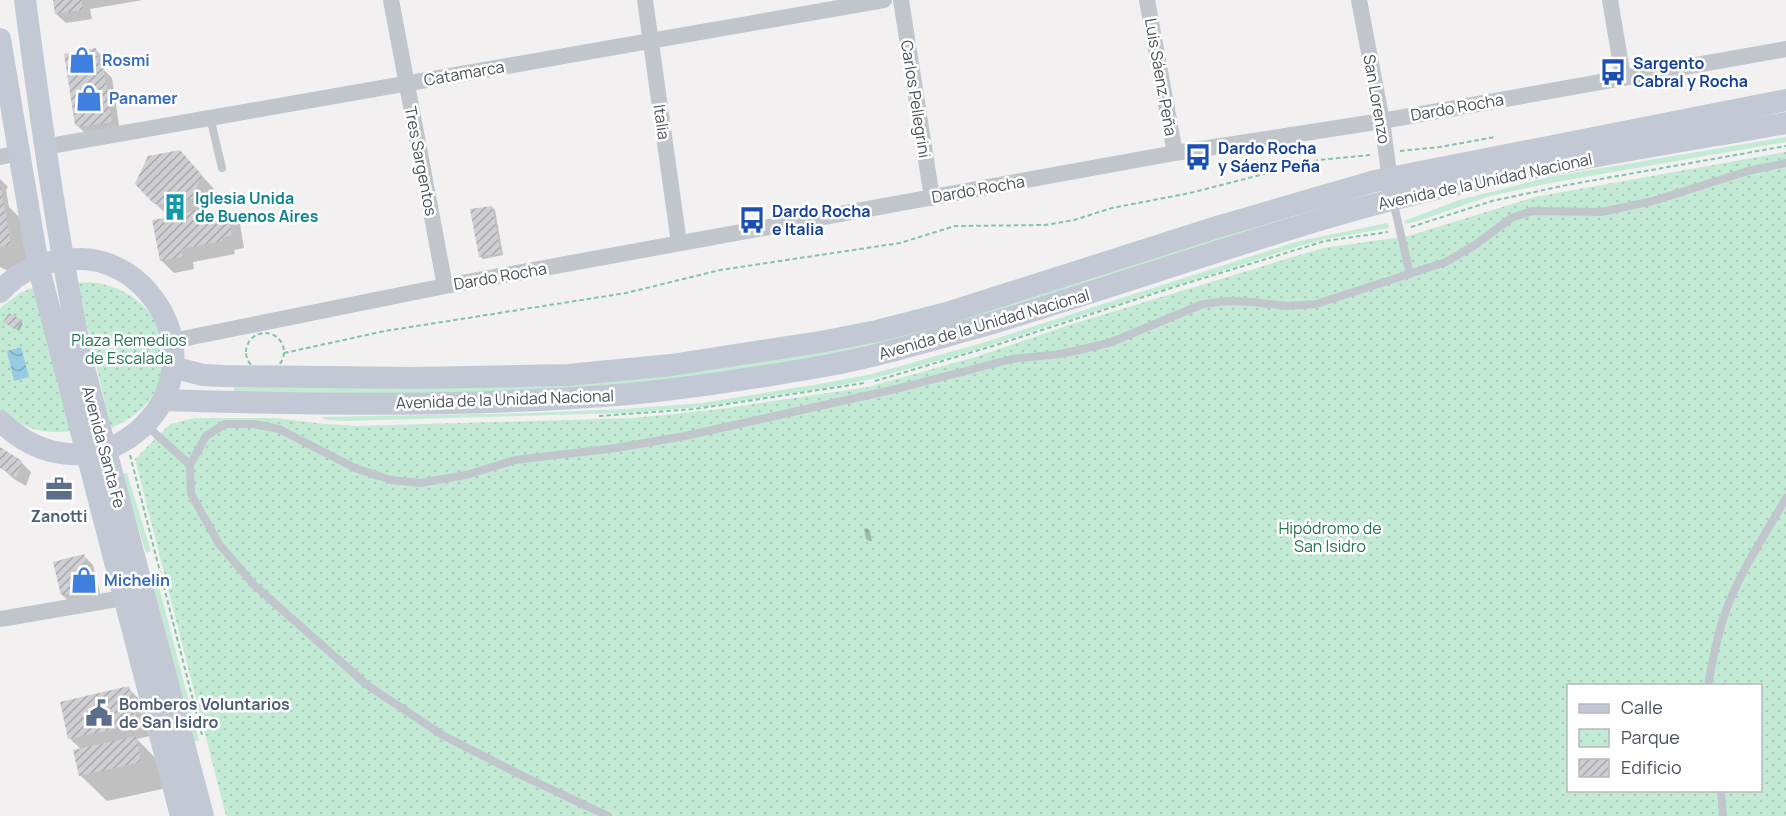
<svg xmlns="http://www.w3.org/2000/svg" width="1786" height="816" font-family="Manrope,sans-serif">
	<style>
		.grass { fill: #c3ead5 }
		.park { fill: url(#park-dots); fill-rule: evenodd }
		.water { fill: url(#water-waves) }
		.shadow { fill: #0003 }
		.building { fill: url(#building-hatch) }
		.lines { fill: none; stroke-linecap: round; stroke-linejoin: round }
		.path { stroke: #7fc4a7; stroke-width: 2; stroke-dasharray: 4.5 3; stroke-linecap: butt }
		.service { stroke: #c0c6cc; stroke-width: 8 }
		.minor { stroke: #c0c6cc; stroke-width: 16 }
		.secondary { stroke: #c2c9d4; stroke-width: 22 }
		.labels { text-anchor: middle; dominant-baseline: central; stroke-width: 5; stroke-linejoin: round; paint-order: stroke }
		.shop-label { font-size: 16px; font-weight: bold; fill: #366cbe; stroke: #fff; text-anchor: start }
		.transit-label { font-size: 16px; font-weight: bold; fill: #164399; stroke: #fff; text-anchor: start }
		.street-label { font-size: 16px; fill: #4a515b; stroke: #fff }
		.culture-label { font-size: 16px; font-weight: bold; fill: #0d838f; stroke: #fff; text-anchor: start }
		.park-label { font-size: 16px; fill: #227452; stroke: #fff }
		.service-label { font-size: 16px; font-weight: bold; fill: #4e5e75; stroke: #fff }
	</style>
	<defs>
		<pattern id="park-dots" width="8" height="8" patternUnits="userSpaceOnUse" patternTransform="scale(1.5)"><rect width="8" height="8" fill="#c3ead5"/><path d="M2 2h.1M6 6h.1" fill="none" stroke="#a9cab9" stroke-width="1.8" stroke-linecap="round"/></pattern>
		<pattern id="water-waves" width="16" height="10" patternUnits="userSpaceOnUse" patternTransform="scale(1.5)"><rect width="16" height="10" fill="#96cce1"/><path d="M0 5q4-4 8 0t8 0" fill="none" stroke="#7ca8b9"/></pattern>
		<pattern id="building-hatch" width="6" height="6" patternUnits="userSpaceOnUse" patternTransform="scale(1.5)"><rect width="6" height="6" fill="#ceced3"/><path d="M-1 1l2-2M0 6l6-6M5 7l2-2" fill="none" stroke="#a9aaae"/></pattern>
	</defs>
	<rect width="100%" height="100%" fill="#f2f0f0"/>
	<!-- grass -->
	<path class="grass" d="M1786,137V142L1550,183L1490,196L1418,221L1406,224L1404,221L1459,200L1549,177Z
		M1356,193L1141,271L840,356L615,387L410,394L234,392V385L706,368Z
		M1388,223L1389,228L1326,239L1300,246L959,355L872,379L831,387L703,407L625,413L347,421L326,420L321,417L531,413L625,409L702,403L831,382L872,374L982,343L1299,241Z
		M127,473L151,551L146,553L122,474Z
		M157,579L199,740L193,742L152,580Z"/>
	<!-- park -->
	<path class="park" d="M1786,152V816H226L135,459L170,424L195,418H276L325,424L358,426L633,418L713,410L868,387L979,356L1069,325L1323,248L1408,236L1535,197ZM1568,686H1760V790H1568Z
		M89,282C177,290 192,396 111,428L77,283Z
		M34,287L71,431C42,435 22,428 0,409V308L20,293Z"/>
	<!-- water -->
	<path class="water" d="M21,347L29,377L14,381L7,351Z"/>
	<!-- shadow -->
	<path class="shadow" d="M54,0H143L90,9L92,19L66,23L56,14Z
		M96,50L102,56L104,70L112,78L120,132L87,135L77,125Z
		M192,165L214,189L205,212H202L206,216L227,212L240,224L244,248L234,250L235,254L193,262L194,269L174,273L161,260L167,219L166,214L155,203Z
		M0,179L8,187L6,190L9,207L26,224L37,265L10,272L0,267Z
		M492,207L495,210L503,255L483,259L480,256Z
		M21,322L23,324L19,331L8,324Z
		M0,449L22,463L31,472L26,486L14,479L0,466Z
		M867,528L870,531L872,541H869L866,539L864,529Z
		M84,556L93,565L101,597L72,604L62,595Z
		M128,688L141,701L150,736L137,739L161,764L167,788L107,801L80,775L81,749L70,739Z"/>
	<!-- building -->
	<path class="building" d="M53,0H82L83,10L55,14Z
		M96,48L99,67H103L112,122L80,127L75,125L64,54Z
		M180,150L202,175L192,199L185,200L187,212L201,209L202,215L227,210L232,235L222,238L223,241L181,249L182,257L160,261L152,220L165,218L163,204H154L135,184L148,156Z
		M1,187L11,245L0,247V188Z
		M492,206L501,253L479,257L470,209Z
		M9,313L22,320L16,330L3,322Z
		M0,447L22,461L17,478L0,468Z
		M84,554L92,587L90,590L61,595L53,562Z
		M129,686L138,724L68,739L60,702Z
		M136,736L141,762L79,776L73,750Z"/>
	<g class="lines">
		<!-- path -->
		<path class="path" d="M1400,151L1440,147L1495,137
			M1411,227L1492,201L1567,185L1786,146
			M246 352a19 19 0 1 1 38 0a19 19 0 1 1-38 0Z
			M284,353L385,331L626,293L720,270L900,243L955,226L1045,225L1074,220L1112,208L1190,193L1319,160L1370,155
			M875,381L996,345L1171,288L1325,241L1388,232
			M599,416L695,409L864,383
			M130,455L202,735"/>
		<!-- service -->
		<path class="service" d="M210,117L222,168
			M1393,201L1410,274
			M146,425L190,465
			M1708,686C1713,658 1718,631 1728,605C1743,567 1766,533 1786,498
			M1721,790L1723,816
			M608,816L523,776L444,736L367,685L254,585L219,544L191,494L190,465L206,436L225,424H253L279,429L355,468L391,480L420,483L466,475L515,460L616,448L685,436L896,389L1012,359L1061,354L1109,343L1203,304L1228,301L1253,302L1287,306L1316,304L1446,262L1475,245L1511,218L1532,211L1601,212L1653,201L1748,171L1786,163"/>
		<!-- minor -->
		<path class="minor" d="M391,0L445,286
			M645,0L679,243
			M901,0L932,198
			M1147,0L1175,153
			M1359,0L1382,121L1391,188
			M1610,0L1623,77
			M44,147L884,0
			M0,157L19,153
			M172,341L445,286L1175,153L1382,121L1786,49
			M0,619L123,598"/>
		<!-- secondary -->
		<path class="secondary" d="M25,0C41,122 58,243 83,364L203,816
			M0,39L38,265L181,816
			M0,292C21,267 50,259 81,259C106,259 132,273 148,292C229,387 99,516 0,421
			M172,367L203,375L224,376L414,378L568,375L671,365L820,342L877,331L947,313L1217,227L1375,181L1786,100
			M163,400C318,405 474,407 629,394C692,388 756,378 819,367C871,358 921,343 972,329C1092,294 1210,252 1330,217C1479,173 1633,150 1786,123"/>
	</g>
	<!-- icons -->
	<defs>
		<symbol id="shop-bare" viewBox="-9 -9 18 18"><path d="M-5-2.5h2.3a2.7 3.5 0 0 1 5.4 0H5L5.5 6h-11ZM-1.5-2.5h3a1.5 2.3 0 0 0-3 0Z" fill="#3f7fe0" stroke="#fff" stroke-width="2.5" paint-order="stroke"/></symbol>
		<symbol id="bus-bare" viewBox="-9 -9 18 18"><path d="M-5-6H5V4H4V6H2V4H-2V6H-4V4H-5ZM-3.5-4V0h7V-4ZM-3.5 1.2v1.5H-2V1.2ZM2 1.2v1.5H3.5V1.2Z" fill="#1a4fb4" stroke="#fff" stroke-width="2.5" paint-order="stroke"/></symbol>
		<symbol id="building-bare" viewBox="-9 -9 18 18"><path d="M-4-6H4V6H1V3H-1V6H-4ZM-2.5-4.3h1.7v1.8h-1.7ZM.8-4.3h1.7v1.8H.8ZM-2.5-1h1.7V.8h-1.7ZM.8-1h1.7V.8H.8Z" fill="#0f9aa8" stroke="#fff" stroke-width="2.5" paint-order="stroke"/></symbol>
		<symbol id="office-bare" viewBox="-9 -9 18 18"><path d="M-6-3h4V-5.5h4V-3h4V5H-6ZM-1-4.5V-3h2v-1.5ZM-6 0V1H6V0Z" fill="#5c6f8a" stroke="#fff" stroke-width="2.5" paint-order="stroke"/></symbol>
		<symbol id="civic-bare" viewBox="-9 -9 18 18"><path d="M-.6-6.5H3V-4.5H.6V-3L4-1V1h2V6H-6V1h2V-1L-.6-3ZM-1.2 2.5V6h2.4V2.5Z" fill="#5c6f8a" stroke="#fff" stroke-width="2.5" paint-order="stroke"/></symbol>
	</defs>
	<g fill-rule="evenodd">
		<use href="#shop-bare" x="63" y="41" width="38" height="38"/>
		<use href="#bus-bare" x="1594" y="53" width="38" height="38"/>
		<use href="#shop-bare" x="70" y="79" width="38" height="38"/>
		<use href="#bus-bare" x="1179" y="138" width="38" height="38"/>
		<use href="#building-bare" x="156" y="188" width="38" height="38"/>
		<use href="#bus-bare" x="733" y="201" width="38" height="38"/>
		<use href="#office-bare" x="40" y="470" width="38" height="38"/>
		<use href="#shop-bare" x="65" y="561" width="38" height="38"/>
		<use href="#civic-bare" x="80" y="694" width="38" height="38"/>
	</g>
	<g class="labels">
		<!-- shop labels -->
		<g class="shop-label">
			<text x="102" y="60">Rosmi</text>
			<text x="109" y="98">Panamer</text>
			<text x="104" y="580">Michelin</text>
		</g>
		<!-- transit labels -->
		<g class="transit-label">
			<text x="1633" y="63">Sargento<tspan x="1633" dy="18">Cabral y Rocha</tspan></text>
			<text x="1218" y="148">Dardo Rocha<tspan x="1218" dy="18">y Sáenz Peña</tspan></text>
			<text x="772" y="211">Dardo Rocha<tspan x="772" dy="18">e Italia</tspan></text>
		</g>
		<!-- street labels -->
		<g class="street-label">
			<text transform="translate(464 73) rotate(-10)">Catamarca</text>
			<text transform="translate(1161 77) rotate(80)">Luis Sáenz Peña</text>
			<text transform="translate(916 99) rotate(81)">Carlos Pellegrini</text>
			<text transform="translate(1377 99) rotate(80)">San Lorenzo</text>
			<text transform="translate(1457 107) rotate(-10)">Dardo Rocha</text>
			<text transform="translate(662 122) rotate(82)">Italia</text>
			<text transform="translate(421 161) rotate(79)">Tres Sargentos</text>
			<text transform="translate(1485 181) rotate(-12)">Avenida de la Unidad Nacional</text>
			<text transform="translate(978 189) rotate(-10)">Dardo Rocha</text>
			<text transform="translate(500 276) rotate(-10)">Dardo Rocha</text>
			<text transform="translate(984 324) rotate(-16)">Avenida de la Unidad Nacional</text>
			<text transform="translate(505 399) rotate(-2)">Avenida de la Unidad Nacional</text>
			<text transform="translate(104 447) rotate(75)">Avenida Santa Fe</text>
		</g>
		<!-- culture labels -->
		<g class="culture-label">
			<text x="195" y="198">Iglesia Unida<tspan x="195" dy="18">de Buenos Aires</tspan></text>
		</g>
		<!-- park labels -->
		<g class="park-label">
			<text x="129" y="340">Plaza Remedios<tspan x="129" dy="18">de Escalada</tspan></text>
			<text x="1330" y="528">Hipódromo de<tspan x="1330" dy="18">San Isidro</tspan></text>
		</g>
		<!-- service labels -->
		<g class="service-label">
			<text x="59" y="516">Zanotti</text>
			<text x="119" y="704" text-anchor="start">Bomberos Voluntarios<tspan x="119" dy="18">de San Isidro</tspan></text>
		</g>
	</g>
	<!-- legend -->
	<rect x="1567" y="684" width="195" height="108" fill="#ffffff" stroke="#b7b9bd" stroke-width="1.5"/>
	<rect x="1579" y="704" width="30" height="9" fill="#c2c9d4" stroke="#b7b9bd" stroke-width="1.5"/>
	<text x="1621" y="714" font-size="18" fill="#4a515b">Calle</text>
	<rect x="1579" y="729" width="30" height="18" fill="url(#park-dots)" stroke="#b7b9bd" stroke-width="1.5"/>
	<text x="1621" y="744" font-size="18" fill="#4a515b">Parque</text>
	<rect x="1579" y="759" width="30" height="18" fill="url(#building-hatch)" stroke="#b7b9bd" stroke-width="1.5"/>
	<text x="1621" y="774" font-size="18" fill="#4a515b">Edificio</text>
</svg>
